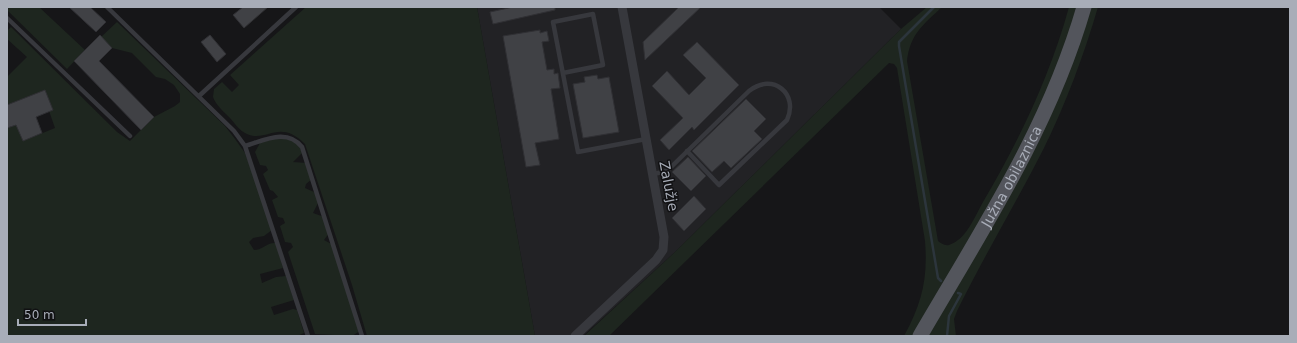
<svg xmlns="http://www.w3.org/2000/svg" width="1297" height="343" font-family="'DejaVu Sans',sans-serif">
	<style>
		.built { fill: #222225 }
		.green { fill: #1e261f }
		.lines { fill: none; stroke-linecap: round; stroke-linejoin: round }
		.stream { stroke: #2c353c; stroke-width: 2.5 }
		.building { fill: #404145; stroke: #303034 }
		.lane { stroke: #37383d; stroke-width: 4.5 }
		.street { stroke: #37383d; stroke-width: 9 }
		.primary { stroke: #53555c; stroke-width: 15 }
		.labels { text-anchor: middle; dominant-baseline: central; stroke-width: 3; stroke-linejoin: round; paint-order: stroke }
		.street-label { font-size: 14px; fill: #a8adb8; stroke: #111113 }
	</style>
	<rect width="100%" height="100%" fill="#161618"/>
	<!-- built -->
	<path class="built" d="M477,7H879L901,29L674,253L583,336H535Z"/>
	<!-- green -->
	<path class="green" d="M7,7H39L85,50L67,69L7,10Z
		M306,7H477L535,336H367L352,285L305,144C279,118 267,143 247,134C239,131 234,122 229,117C223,111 216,105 213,97L214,89L222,82L232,92L239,85L230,75Z
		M927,7H942C923,25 910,34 907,61L938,241C941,243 944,246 949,245C966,240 975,216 983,202C1019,141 1050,76 1069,7H1078L1058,66L1024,144L915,336H904C922,303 928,279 925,241L897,68L894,64L889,63L609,336H584L674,253L901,29Z
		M1088,7H1098C1084,55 1066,103 1044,148C1016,203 984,256 957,311L954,319L956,336H925L975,253Z
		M117,22L225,126L235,139L245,153L251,169L272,230L264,236L253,238L249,242L254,250C263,250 267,242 276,243L283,268L260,274L262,283L276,277L286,276L294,300L271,307L274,315L293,309L297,310L304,333L297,336H7V128L16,125L23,141L55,128L49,111L53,110L45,90L7,105V77L27,57L7,39V31L11,27L117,132L130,141L154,117L175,106L180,102V94L174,85L165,79L156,77L132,53L112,48L101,37Z
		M279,137L288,138L299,145L302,153L293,162L307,163L312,179L306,184L305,188L314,192L319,201L313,213L324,217L329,233L324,240L333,245L360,331L352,336L315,334L288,252L293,247L291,243L285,242L280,226L285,223L283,218L278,217L272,200L278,197L273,191L270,190L263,174L268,170L266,166L260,165L255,152L260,143Z"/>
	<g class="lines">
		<!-- stream -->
		<path class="stream" d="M934,7L899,42V46L938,278L941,281
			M947,336L949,316L961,294L958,293"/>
	</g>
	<!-- building -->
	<path class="building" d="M69,7H90L106,22L96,32Z
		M243,7H268L244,28L233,15Z
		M513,7H555V10L493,24L490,12Z
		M679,7H701L645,60L643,42Z
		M540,30V33L547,31L549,41L542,42L547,70L554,69V74L558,73L560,88L551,89L559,139L535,143L540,165L526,167L503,36Z
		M100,35L112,48L99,61L154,117L141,130L74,61Z
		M210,35L226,54L217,62L201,42Z
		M697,42L739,85L694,130L692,127L669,150L660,140L683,118L652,86L667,71L689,95L706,78L683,55Z
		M597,75L598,79L609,77L619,132L583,138L573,84L585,82L584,77Z
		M45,90L53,110L36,117L42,133L23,141L16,125L7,128V105Z
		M746,99L766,119L754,131L762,139L731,168L724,161L712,172L692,151Z
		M688,157L706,176L691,191L672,172Z
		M694,196L706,209L684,231L672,218Z"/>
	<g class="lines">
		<!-- lane -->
		<path class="lane" d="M107,7L234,131L245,146L308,336
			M7,18L130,136
			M563,73L603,65L593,14L553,22L578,152L646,139
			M199,96L296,7
			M245,146C265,140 287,128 302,147L362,336
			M653,174L663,172L668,170L749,91C773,72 799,94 787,120L719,185L687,151"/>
		<!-- street -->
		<path class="street" d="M575,336L656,260L663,250L664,237L622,7"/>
		<!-- primary -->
		<path class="primary" id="s1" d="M920,336C983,228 1049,128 1084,7"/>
	</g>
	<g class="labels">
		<!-- street labels -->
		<g class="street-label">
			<text stroke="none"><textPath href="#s1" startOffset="184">Južna obilaznica</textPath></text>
			<text transform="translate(669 186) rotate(79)">Zalužje</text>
		</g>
	</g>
	<!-- border -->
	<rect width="1297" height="343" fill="none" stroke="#a8adb8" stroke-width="16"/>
	<!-- scale -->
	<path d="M18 319v6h68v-6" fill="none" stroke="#a8adb8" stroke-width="2"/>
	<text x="24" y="319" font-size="12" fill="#a8adb8" stroke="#111113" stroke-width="3" paint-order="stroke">50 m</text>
</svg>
